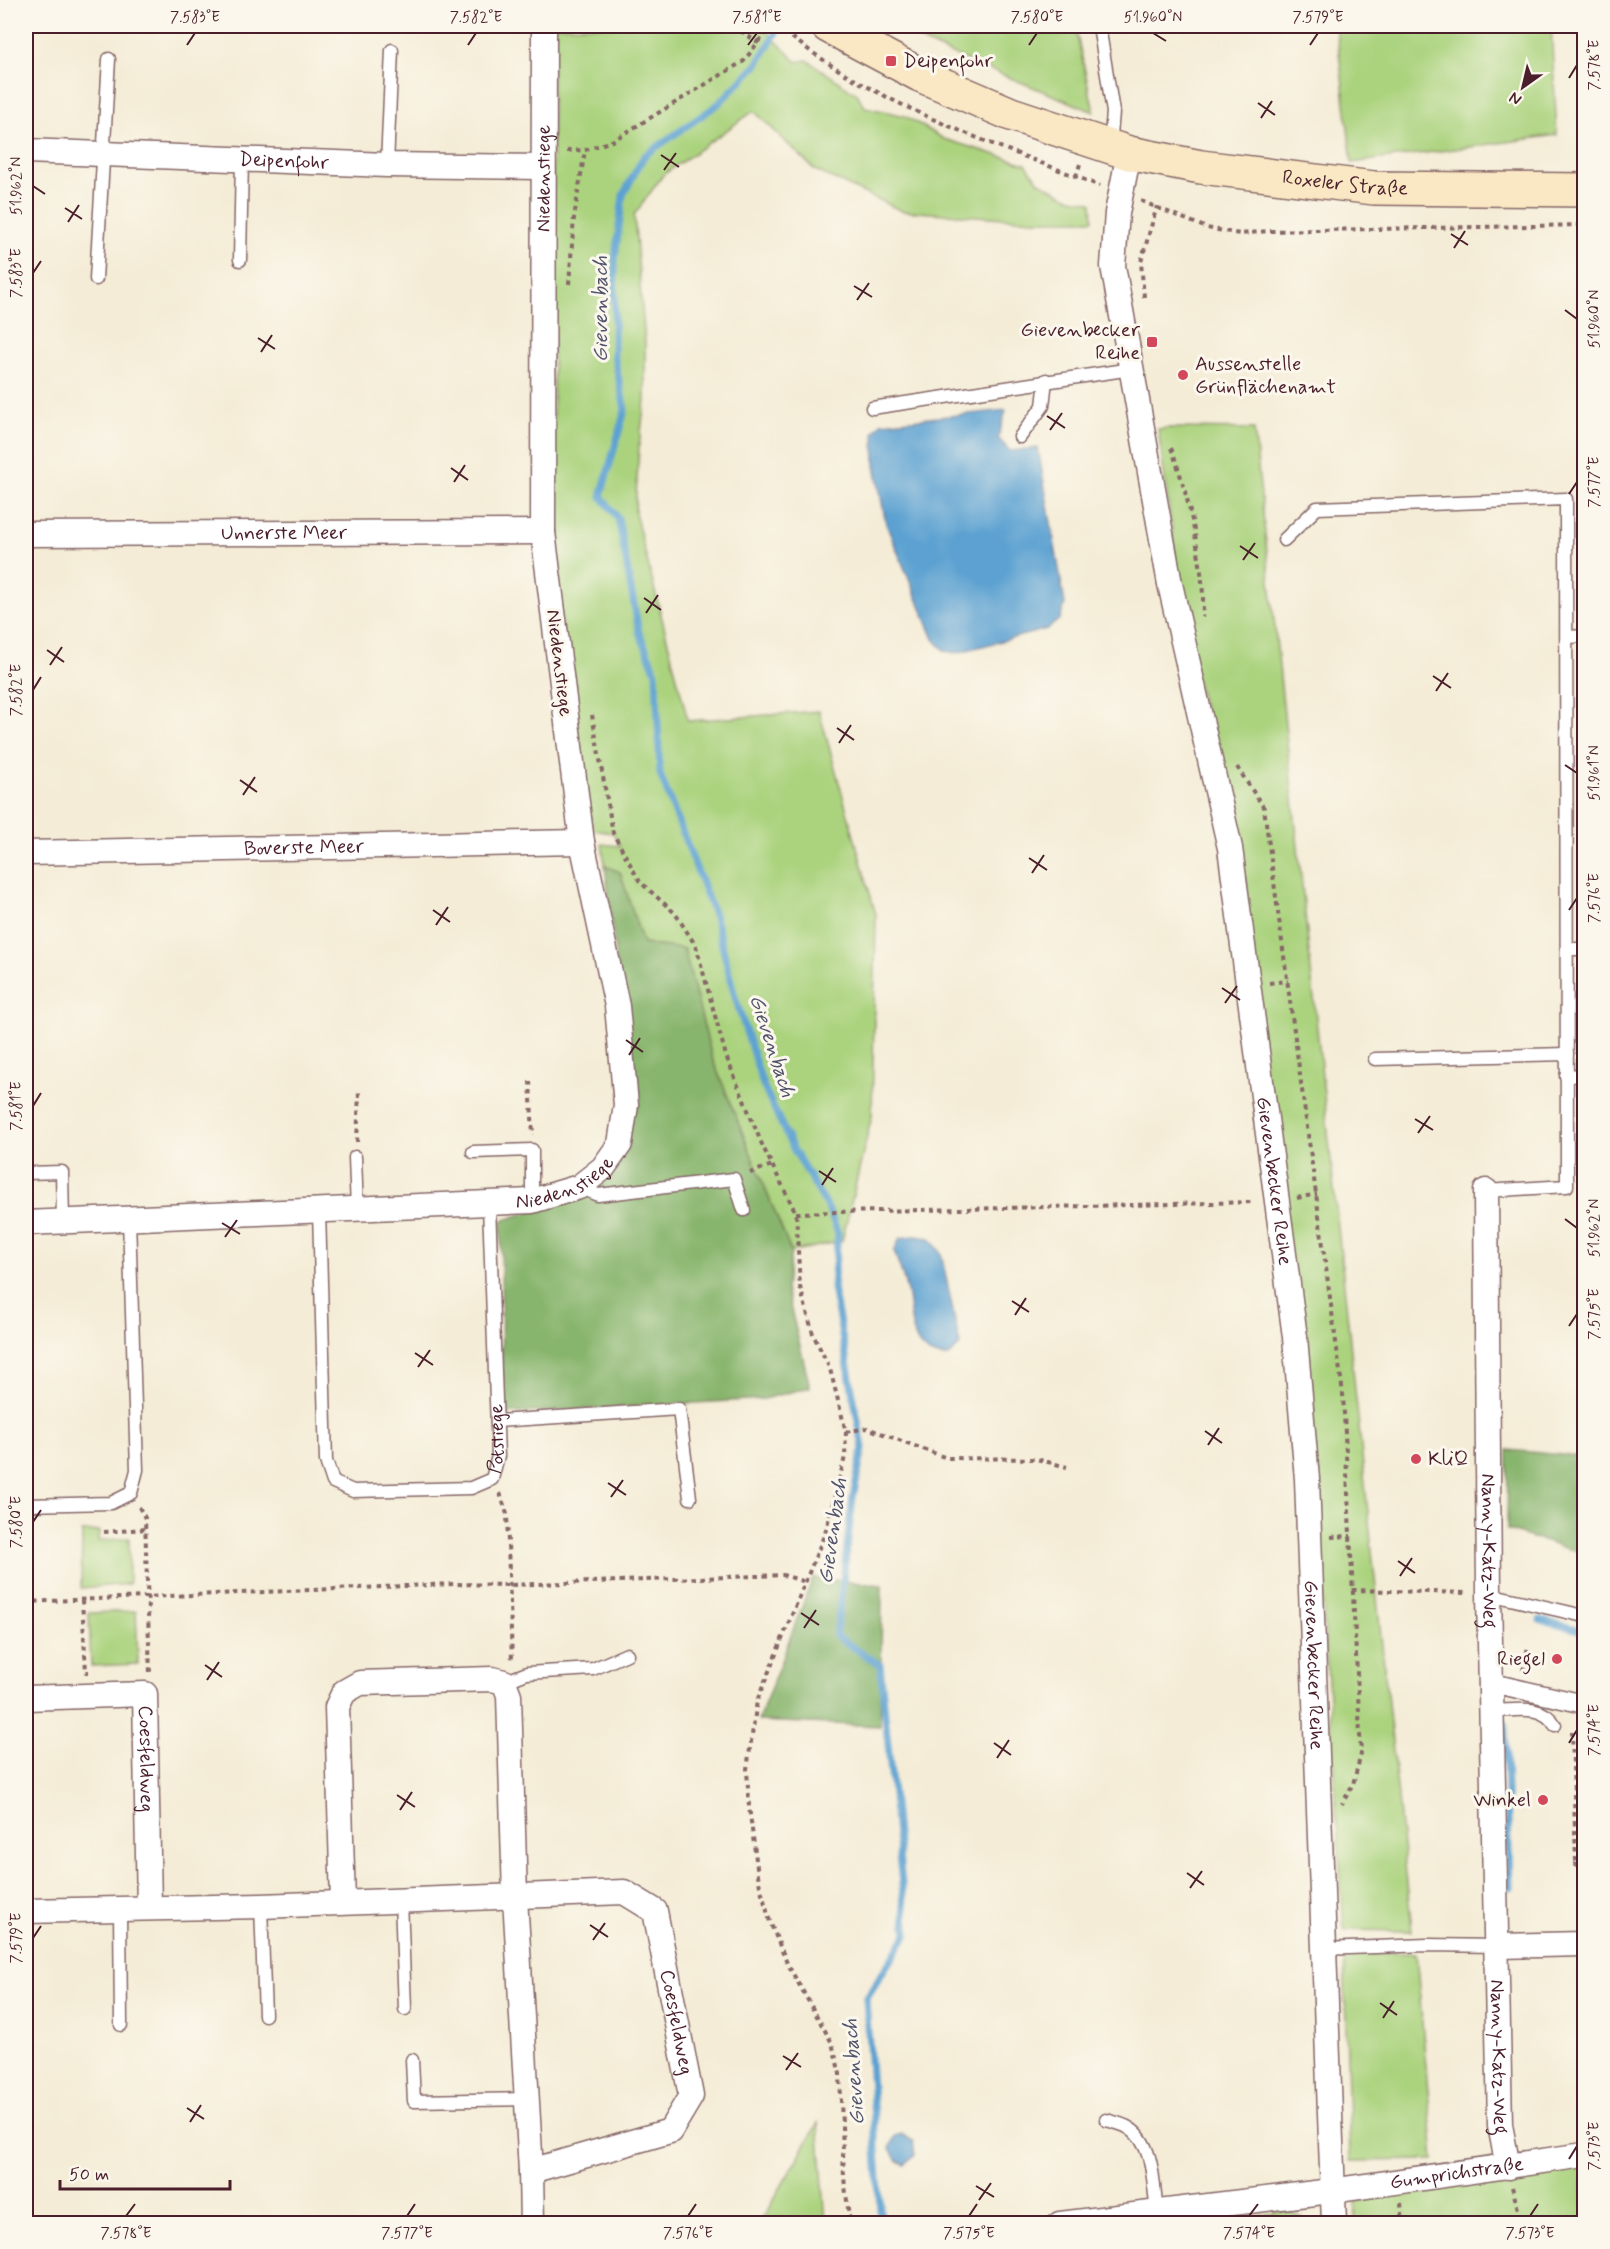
<svg xmlns="http://www.w3.org/2000/svg" width="1610" height="2249" font-family="Mynerve,sans-serif">
	<style>
		.green { fill: #abd37e; stroke: #7a7954; stroke-width: 1.5 }
		.forest { fill: #88b56d; stroke: #696a4c; stroke-width: 1.5 }
		.water { fill: #5ca1d1; stroke: #53607e; stroke-width: 1.5 }
		.lines { fill: none; stroke-linecap: round; stroke-linejoin: round }
		.stream { stroke: #5ca1d1; stroke-width: 7 }
		.service-casing { stroke: #866767; stroke-width: 15 }
		.pedestrian-casing { stroke: #866767; stroke-width: 21 }
		.minor-casing { stroke: #866767; stroke-width: 27 }
		.secondary-casing { stroke: #866767; stroke-width: 36 }
		.path { stroke: #866767; stroke-width: 4; stroke-dasharray: 4.5 4.5; stroke-linecap: butt }
		.service { stroke: #fff; stroke-width: 12 }
		.pedestrian { stroke: #fff; stroke-width: 18 }
		.minor { stroke: #fff; stroke-width: 24 }
		.secondary { stroke: #fae7c3; stroke-width: 33 }
		.ticks { fill: none; stroke: #4a1f2b; stroke-width: 2 }
		.poi-dot { fill: #d1495b; stroke: #fbf7ec; stroke-width: 2 }
		.labels { text-anchor: middle; dominant-baseline: central; stroke-width: 6; stroke-linejoin: round; paint-order: stroke }
		.poi-label { font-size: 20px; fill: #4a1f2b; stroke: #fbf7ec; text-anchor: start }
		.street-label { font-size: 20px; fill: #4a1f2b; stroke: #fbf7ec }
		.water-label { font-size: 21px; font-style: italic; fill: #51536d; stroke: #fbf7ec }
		.neatline { fill: none; stroke: #4a1f2b; stroke-width: 2 }
		.ticks-label { font-size: 15px; text-anchor: middle; fill: #4a1f2b }
	</style>
	<rect width="100%" height="100%" fill="#fbf7ec"/>
	<filter id="ink" filterUnits="userSpaceOnUse"><feTurbulence type="fractalNoise" baseFrequency=".0167" numOctaves="2"/><feDisplacementMap in="SourceGraphic" scale="12" xChannelSelector="R" yChannelSelector="G"/><feConvolveMatrix kernelMatrix="1 2 1 2 8 2 1 2 1" color-interpolation-filters="sRGB"/></filter>
	<filter id="wash" filterUnits="userSpaceOnUse"><feTurbulence type="fractalNoise" baseFrequency=".008" numOctaves="4" result="noise"/><feDisplacementMap in="SourceGraphic" scale="24" xChannelSelector="R" yChannelSelector="G"/><feGaussianBlur stdDeviation="1.35" result="paint"/><feColorMatrix in="noise" values="0 0 0 0 0 0 0 0 0 0 0 0 0 0 0 0 0 1.4 0 .05"/><feComposite in="paint" operator="in"/></filter>
	<g filter="url(#wash)">
		<rect width="100%" height="100%" fill="#f4ecd6"/>
		<!-- green -->
		<path class="green" d="M552,26H761L797,62L807,60L857,94L865,107L905,116L944,139L1026,164L1039,182L1068,197L1092,202L1093,220H1034L902,211L815,170L754,111L663,175L634,215L645,343V400L639,447L635,513L688,721L819,711L876,915L872,1116L842,1241L791,1252L712,1058L684,950L643,944L620,872L605,866L602,844L620,846L613,833L593,830L565,652L554,560Z
			M892,26H1075L1094,112L937,48Z
			M1336,26H1551L1557,135L1352,163Z
			M1170,428L1254,429L1412,1931L1344,1930L1318,1527L1224,791L1187,641L1158,429Z
			M99,1531L98,1541L129,1538V1584L81,1588L82,1532Z
			M136,1611L138,1664L91,1666L89,1613Z
			M1577,1707L1584,1709V1857Z
			M1416,1953L1434,2160L1350,2161L1344,1954Z
			M818,2123L826,2223H760Z
			M1584,2167V2223H1356L1355,2202L1400,2191Z
			M1289,2211L1310,2223H1212Z"/>
		<!-- forest -->
		<path class="forest" d="M605,866L620,872L643,944L684,949L712,1058L791,1252L786,1289L810,1387L764,1399L502,1414L501,1221L580,1195L625,1147L615,949Z
			M1508,1450L1584,1457V1554L1507,1530Z
			M813,1578L882,1585L880,1726L758,1721Z"/>
		<!-- water -->
		<path class="water" d="M1006,410L998,438L1010,451L1038,448L1065,604L1060,619L1047,629L956,653L945,651L934,639L886,524L875,466L874,432L881,423Z
			M915,1236L930,1238L941,1253L960,1345L948,1357C905,1356 914,1317 906,1287C903,1275 898,1263 894,1251L900,1238Z
			M901,2134L913,2141L915,2155L905,2165L896,2160L890,2148L895,2136Z"/>
		<g class="lines">
			<!-- stream -->
			<path class="stream" d="M780,26L756,66L717,105L644,156L623,195L615,258L614,355L625,410L601,496L618,518L639,632L656,673L660,774L715,917L735,997L763,1085L791,1145L828,1208L838,1233L833,1287L863,1448L853,1497L836,1636L880,1665L907,1934L866,1999L881,2224
				M1540,1620L1584,1631
				M1505,1724L1510,1887"/>
		</g>
	</g>
	<g filter="url(#ink)">
		<g class="lines">
			<defs>
				<g id="service">
					<path d="M1099,26L1113,112L1110,146"/>
					<path d="M387,165L392,50"/>
					<path d="M240,260L242,159"/>
					<path d="M96,279L109,59"/>
					<path d="M872,408L1131,369"/>
					<path d="M1020,437L1043,406L1046,380"/>
					<path d="M1284,540L1317,508L1566,499L1567,1186L1486,1191"/>
					<path d="M1568,637L1584,636"/>
					<path d="M1567,949H1584"/>
					<path d="M1375,1059L1567,1054"/>
					<path d="M1566,1076L1584,1075"/>
					<path d="M473,1152L532,1150V1201"/>
					<path d="M355,1157L357,1210"/>
					<path d="M26,1173L62,1172L63,1221"/>
					<path d="M579,1187L598,1195L734,1179L744,1210"/>
					<path id="s1" d="M319,1211L326,1461L333,1482L353,1491L471,1488L492,1479L498,1456L489,1205"/>
					<path d="M497,1421L679,1409L690,1498"/>
					<path d="M26,1505L111,1503L131,1493L137,1470L129,1219"/>
					<path d="M1489,1594L1584,1616"/>
					<path d="M504,1682L527,1673L593,1669L627,1654"/>
					<path d="M1492,1711C1515,1711 1542,1703 1555,1725"/>
					<path d="M401,1900L405,2009"/>
					<path d="M261,1906L265,2015"/>
					<path d="M120,1908L121,2025"/>
					<path d="M1323,1949L1427,1945L1498,1946"/>
					<path d="M412,2060L414,2101L528,2099"/>
					<path d="M1106,2120C1114,2122 1123,2124 1129,2128C1155,2144 1153,2186 1157,2213"/>
				</g>
				<path id="pedestrian" d="M1492,1683L1584,1704"/>
				<g id="minor">
					<path id="s2" d="M26,151L387,165L543,167"/>
					<path id="s3" d="M1129,153L1117,213L1113,266L1170,584L1230,848L1295,1337L1307,1479L1334,2224"/>
					<path id="s4" d="M26,534L543,532"/>
					<path id="s5" d="M26,853L582,842"/>
					<path id="s6" d="M1486,1191L1489,1594L1500,2125L1508,2167"/>
					<path id="s7" d="M26,1223L532,1201L579,1187L603,1168L620,1144L626,1105L617,1006L582,842L543,532L544,26"/>
					<path id="s8" d="M26,1698L145,1694L149,1908"/>
					<path d="M343,1902L337,1707L344,1692L360,1683L492,1679L504,1682L509,1695L515,1897L531,2171"/>
					<path id="s9" d="M26,1911L261,1906L624,1892L655,1911L691,2096L670,2131L531,2171L532,2224"/>
					<path d="M1498,1946L1584,1944"/>
					<path id="s10" d="M1060,2224L1331,2191L1584,2155"/>
				</g>
				<g id="secondary">
					<path id="s11" d="M828,26L920,75L1011,114L1129,153L1201,167L1374,188L1584,190"/>
				</g>
			</defs>
			<!-- service casing -->
			<use href="#service" class="service-casing"/>
			<!-- pedestrian casing -->
			<use href="#pedestrian" class="pedestrian-casing"/>
			<!-- minor casing -->
			<use href="#minor" class="minor-casing"/>
			<!-- secondary casing -->
			<use href="#secondary" class="secondary-casing"/>
			<!-- path -->
			<path class="path" d="M733,26L759,43
				M778,26C872,105 988,141 1100,186
				M567,151L585,150L612,141L744,61L770,26
				M1076,177L1080,164
				M1141,201L1207,228L1240,234L1268,231L1584,225
				M569,284L574,218L585,150
				M1144,297L1141,262L1157,206
				M1171,448C1186,485 1208,578 1202,617
				M592,715L613,833L640,882L675,913L696,946L726,1056L763,1147L796,1213L800,1287L813,1334L830,1369L846,1432L845,1457L825,1533L757,1701L747,1769L749,1807L759,1882L770,1922L787,1963L832,2043L840,2074L844,2178L850,2224
				M1237,767L1264,808L1343,1394L1361,1754L1353,1784L1342,1804
				M1269,983L1288,981
				M530,1081L533,1135
				M357,1142L359,1092
				M750,1173L772,1165
				M1297,1198L1317,1194
				M796,1213L1254,1202
				M846,1432L867,1428L947,1458L1036,1459L1067,1467
				M500,1493L507,1514L512,1661
				M139,1507L145,1518L150,1675
				M104,1532L146,1529
				M1331,1537L1351,1536
				M1352,1590L1468,1593
				M82,1600L86,1672H89
				M26,1602L454,1584L510,1585L783,1575L806,1582
				M1523,1671L1528,1647
				M1572,1731L1576,1862H1584
				M1575,1867L1576,1862L1584,1853
				M1512,2187L1522,2224
				M1401,2203L1403,2224"/>
			<!-- service -->
			<use href="#service" class="service"/>
			<!-- pedestrian -->
			<use href="#pedestrian" class="pedestrian"/>
			<!-- minor -->
			<use href="#minor" class="minor"/>
			<!-- secondary -->
			<use href="#secondary" class="secondary"/>
		</g>
	</g>
	<!-- ticks -->
	<path class="ticks" d="M1153,33L1166,41M187,45L195,33M468,45L476,33M748,45L757,33M1029,45L1037,33M1310,45L1318,33M1569,78L1577,65M1258,103L1275,115M1261,118L1272,101M661,155L679,167M664,170L676,153M33,186L45,194M65,208L82,219M68,222L79,205M1451,234L1468,245M1454,248L1465,231M33,273L41,261M854,286L872,297M857,300L869,283M1565,310L1577,319M258,338L275,349M261,352L272,335M1047,416L1065,428M1050,430L1062,413M451,468L468,480M454,482L465,465M1569,494L1577,482M1240,546L1258,558M1243,560L1255,543M644,598L661,610M646,613L658,595M47,650L64,662M50,665L62,647M1433,676L1451,688M33,690L41,677M1436,691L1448,673M837,728L854,740M839,743L851,725M1565,765L1577,773M240,780L257,792M243,795L255,777M1029,858L1047,870M1032,873L1044,855M433,910L450,922M1569,910L1577,898M436,925L448,907M1222,988L1240,1000M1225,1003L1237,986M626,1040L643,1052M629,1055L640,1038M33,1106L41,1093M1415,1119L1433,1130M1418,1133L1430,1116M819,1171L836,1182M822,1185L833,1168M1565,1219L1577,1228M222,1223L240,1234M225,1237L237,1220M1012,1301L1029,1312M1015,1315L1026,1298M1569,1326L1577,1314M415,1353L433,1365M418,1367L430,1350M1205,1431L1222,1443M1208,1445L1219,1428M608,1483L626,1495M611,1497L623,1480M33,1522L41,1510M1398,1561L1415,1573M1400,1576L1412,1558M801,1613L819,1625M804,1628L816,1610M205,1665L222,1677M207,1680L219,1662M994,1743L1011,1755M1569,1743L1577,1730M997,1758L1009,1740M397,1795L415,1807M400,1810L412,1792M1187,1873L1204,1885M1190,1888L1202,1871M590,1925L608,1937M33,1938L41,1926M593,1940L605,1923M1380,2003L1397,2015M1383,2018L1394,2001M783,2056L801,2067M786,2070L798,2053M187,2108L204,2119M190,2122L201,2105M1569,2159L1577,2146M976,2186L994,2197M979,2200L991,2183M126,2216L135,2204M407,2216L415,2204M688,2216L696,2204M969,2216L977,2204M1249,2216L1258,2204M1530,2216L1538,2204"/>
	<!-- markers -->
	<g class="poi-dot">
		<rect x="885" y="55" width="12" height="12" rx="3"/>
		<rect x="1146" y="336" width="12" height="12" rx="3"/>
		<circle cx="1183" cy="375" r="6"/>
		<circle cx="1416" cy="1459" r="6"/>
		<circle cx="1557" cy="1659" r="6"/>
		<circle cx="1543" cy="1800" r="6"/>
	</g>
	<g class="labels">
		<!-- poi labels -->
		<g class="poi-label">
			<text x="903" y="61">Deipenfohr</text>
			<text x="1140" y="330" text-anchor="end">Gievenbecker<tspan x="1140" dy="23">Reihe</tspan></text>
			<text x="1195" y="364">Aussenstelle<tspan x="1195" dy="23">Grünflächenamt</tspan></text>
			<text x="1428" y="1459">KliQ</text>
			<text x="1545" y="1659" text-anchor="end">Riegel</text>
			<text x="1531" y="1800" text-anchor="end">Winkel</text>
		</g>
		<!-- street labels -->
		<g class="street-label">
			<text stroke="none"><textPath href="#s2" startOffset="258">Deipenfohr</textPath></text>
			<text stroke="none"><textPath href="#s7" startOffset="1588">Niedenstiege</textPath></text>
			<text stroke="none"><textPath href="#s11" startOffset="546">Roxeler Straße</textPath></text>
			<text stroke="none"><textPath href="#s4" startOffset="258">Unnerste Meer</textPath></text>
			<text transform="translate(559 663) rotate(83)">Niedenstiege</text>
			<text stroke="none"><textPath href="#s5" startOffset="278">Boverste Meer</textPath></text>
			<text stroke="none"><textPath href="#s7" startOffset="544">Niedenstiege</textPath></text>
			<text stroke="none"><textPath href="#s3" startOffset="1044">Gievenbecker Reihe</textPath></text>
			<text stroke="none"><textPath href="#s1" startOffset="476">Potstiege</textPath></text>
			<text stroke="none"><textPath href="#s6" startOffset="360">Nanny-Katz-Weg</textPath></text>
			<text stroke="none"><textPath href="#s3" startOffset="1530">Gievenbecker Reihe</textPath></text>
			<text stroke="none"><textPath href="#s8" startOffset="184">Coesfeldweg</textPath></text>
			<text stroke="none"><textPath href="#s9" startOffset="748">Coesfeldweg</textPath></text>
			<text stroke="none"><textPath href="#s6" startOffset="866">Nanny-Katz-Weg</textPath></text>
			<text stroke="none"><textPath href="#s10" startOffset="400">Gumprichstraße</textPath></text>
		</g>
		<!-- water labels -->
		<g class="water-label">
			<text transform="translate(601 309) rotate(-90)">Gievenbach</text>
			<text transform="translate(772 1046) rotate(72)">Gievenbach</text>
			<text transform="translate(833 1531) rotate(-82)">Gievenbach</text>
			<text transform="translate(854 2072) rotate(-94)">Gievenbach</text>
		</g>
	</g>
	<!-- margin -->
	<rect width="1610" height="2249" fill="none" stroke="#fbf7ec" stroke-width="66"/>
	<!-- north arrow -->
	<g transform="translate(1523 87) rotate(214)" stroke="#fbf7ec" stroke-width="4.5" paint-order="stroke">
	<path d="M0-4.5L10 22L0 15L-10 22Z" fill="#4a1f2b"/>
	<text y="-9" font-size="16" font-weight="bold" text-anchor="middle" fill="#4a1f2b">N</text>
	</g>
	<!-- scale -->
	<path d="M60 2180v9h170v-9" fill="none" stroke="#4a1f2b" stroke-width="3"/>
	<text x="69" y="2180" font-size="18" fill="#4a1f2b" stroke="#fbf7ec" stroke-width="4.5" paint-order="stroke">50 m</text>
	<rect x="33" y="33" width="1544" height="2183" class="neatline"/>
	<g class="ticks-label">
		<text x="195" y="22">7.583°E</text>
		<text x="476" y="22">7.582°E</text>
		<text x="757" y="22">7.581°E</text>
		<text x="1037" y="22">7.580°E</text>
		<text x="1153" y="22">51.960°N</text>
		<text x="1318" y="22">7.579°E</text>
		<text transform="translate(1594 65) rotate(-90)" y="5">7.578°E</text>
		<text transform="translate(16 186) rotate(-90)" y="5">51.962°N</text>
		<text transform="translate(16 273) rotate(-90)" y="5">7.583°E</text>
		<text transform="translate(1594 319) rotate(-90)" y="5">51.960°N</text>
		<text transform="translate(1594 482) rotate(-90)" y="5">7.577°E</text>
		<text transform="translate(16 690) rotate(-90)" y="5">7.582°E</text>
		<text transform="translate(1594 773) rotate(-90)" y="5">51.961°N</text>
		<text transform="translate(1594 898) rotate(-90)" y="5">7.576°E</text>
		<text transform="translate(16 1106) rotate(-90)" y="5">7.581°E</text>
		<text transform="translate(1594 1228) rotate(-90)" y="5">51.962°N</text>
		<text transform="translate(1594 1314) rotate(-90)" y="5">7.575°E</text>
		<text transform="translate(16 1522) rotate(-90)" y="5">7.580°E</text>
		<text transform="translate(1594 1730) rotate(-90)" y="5">7.574°E</text>
		<text transform="translate(16 1938) rotate(-90)" y="5">7.579°E</text>
		<text transform="translate(1594 2146) rotate(-90)" y="5">7.573°E</text>
		<text x="126" y="2238">7.578°E</text>
		<text x="407" y="2238">7.577°E</text>
		<text x="688" y="2238">7.576°E</text>
		<text x="969" y="2238">7.575°E</text>
		<text x="1249" y="2238">7.574°E</text>
		<text x="1530" y="2238">7.573°E</text>
	</g>
</svg>
